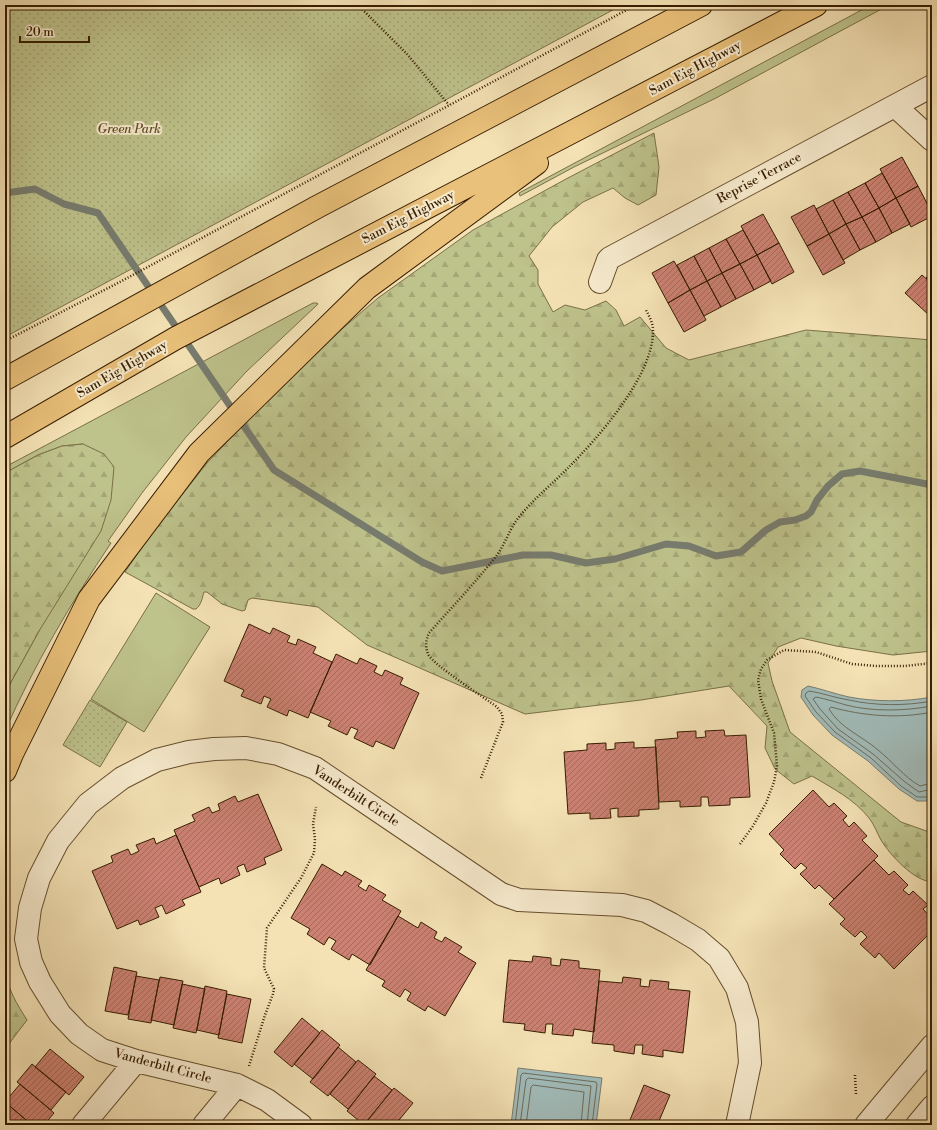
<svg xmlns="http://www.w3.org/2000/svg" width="937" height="1130" font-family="'Libre Bodoni',serif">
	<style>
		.grass { fill: #bec28b; stroke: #7a7046 }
		.forest { fill: url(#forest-firs); stroke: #7a7046 }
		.park { fill: url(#park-dots); stroke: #7a7046 }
		.water { fill: #a1bbb9; stroke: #777c6f }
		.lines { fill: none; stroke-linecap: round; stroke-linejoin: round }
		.shore { stroke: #6c6c5c; stroke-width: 1 }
		.stream { stroke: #777c6f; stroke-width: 7 }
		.building { fill: url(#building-hatch); stroke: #371d00 }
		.minor-casing { stroke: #664e2d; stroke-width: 24 }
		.tertiary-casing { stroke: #664e2d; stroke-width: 24 }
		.primary-casing { stroke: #371d00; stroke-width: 24 }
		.path { stroke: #371d00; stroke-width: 2.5; stroke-dasharray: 1 2; stroke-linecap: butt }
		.minor { stroke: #f8eccf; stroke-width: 22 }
		.tertiary { stroke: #f8eccf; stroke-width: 22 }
		.primary { stroke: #eac17a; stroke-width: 22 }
		.labels { text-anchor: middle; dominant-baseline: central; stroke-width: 4; stroke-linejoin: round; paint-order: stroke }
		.street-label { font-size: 13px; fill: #371d00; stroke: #f8eccf }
		.park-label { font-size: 13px; font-style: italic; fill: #604f2a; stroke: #f8eccf }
	</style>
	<defs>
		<pattern id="forest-firs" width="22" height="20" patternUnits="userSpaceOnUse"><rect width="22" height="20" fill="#bec28b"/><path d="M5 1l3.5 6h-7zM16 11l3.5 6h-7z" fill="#a4a676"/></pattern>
		<pattern id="park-dots" width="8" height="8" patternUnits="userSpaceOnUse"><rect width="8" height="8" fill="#bec28b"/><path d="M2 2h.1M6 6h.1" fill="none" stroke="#a4a676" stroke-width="1.8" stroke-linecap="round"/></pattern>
		<pattern id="building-hatch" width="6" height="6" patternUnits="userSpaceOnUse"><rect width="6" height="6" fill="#cc8172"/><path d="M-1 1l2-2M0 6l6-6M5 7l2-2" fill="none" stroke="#a6695b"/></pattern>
	</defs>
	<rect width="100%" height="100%" fill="#f4e2b5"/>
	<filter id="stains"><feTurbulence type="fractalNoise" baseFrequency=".005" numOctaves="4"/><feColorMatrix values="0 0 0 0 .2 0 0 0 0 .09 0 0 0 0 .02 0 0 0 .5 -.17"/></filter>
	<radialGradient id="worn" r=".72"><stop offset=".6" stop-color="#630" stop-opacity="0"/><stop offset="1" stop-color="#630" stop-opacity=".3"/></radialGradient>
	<!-- grass -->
	<path class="grass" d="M871,5H889L716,98L574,167L520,196L519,193L556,173Z
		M313,303H317L318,304L247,371L186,437L142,493L108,541L111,543C71,603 34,665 5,731V693L39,631L83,444L62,446L38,455L5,473V467Z
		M156,593L210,627L144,732L91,699Z"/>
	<!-- forest -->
	<path class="forest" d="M654,133L659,167L656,195L638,205L625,198L613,188L583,202L552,227L529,256L538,270V284L553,312L565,305L585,310L606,301L616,310L624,326L640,317L666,348L689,360L806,330L932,340V651L893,655L836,646L801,638L778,647L768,663L772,681L790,732L901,822L932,833V882C914,881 890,855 881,840C877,833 874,824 869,818C854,799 832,788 812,776L794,784L775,769L765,748L767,726L729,686L641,700L525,714L367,645L318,607L252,598L248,600L245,610L242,611L222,604L207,592H204C202,599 201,605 196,609H193L125,572L151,534L207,463L300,365L378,298L473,230L566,179Z
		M83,444L104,454L114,467L111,500L101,531L39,631L5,693V473L38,455L62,446Z
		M5,970C8,990 17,1004 27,1020L5,1049Z"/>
	<!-- park -->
	<path class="park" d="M5,5H622L5,337Z
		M90,700L127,722L100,767L63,745Z"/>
	<!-- water -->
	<path class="water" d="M808,686C822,689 835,694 849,697C876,702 905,702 932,697V797L928,801H917L899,789L868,761L832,735L813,715L801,697L802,690Z
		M518,1068L602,1078L596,1125H511Z"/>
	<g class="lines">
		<!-- shore -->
		<path class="shore" d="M932,701C905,706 876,706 849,700C835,698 823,693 809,691L806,693L805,696L816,712L835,732L871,758L901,786L917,797H926L932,794
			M932,706C905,711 873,712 846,705C836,702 826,699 816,697L813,699L820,709L838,729L873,754L905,782L919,792L932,789
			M932,712C899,719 863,716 831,707L829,709C840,728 862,736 878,750C892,761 904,777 920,786L932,783
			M515,1125L521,1075L523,1073L596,1082L597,1084L592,1125
			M520,1125L526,1080L528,1078L591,1086L587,1125
			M526,1125L531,1087L533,1085L584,1092L581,1125"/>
		<!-- stream -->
		<path class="stream" d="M5,193L35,189L64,204L98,213L274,470L422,562L442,571L523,555H551L586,563L615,559L666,544L689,546L716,556L741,552L766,530L780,522L795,520L806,516L811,512L817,500L828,486L842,474L860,471L932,485"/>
	</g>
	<!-- building -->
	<path class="building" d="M902,157L918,186L896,198L880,169Z
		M882,173L896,198L879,208L865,183Z
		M865,183L879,208L862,217L848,192Z
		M918,186L932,213V216L911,227L896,198Z
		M848,192L862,217L846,224L833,200Z
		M896,198L910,224L892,233L879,208Z
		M833,200L846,224L829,234L816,209Z
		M814,205L829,234L807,246L791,217Z
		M879,208L892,233L876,242L862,217Z
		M763,214L779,243L757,255L741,226Z
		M862,217L876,242L860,250L846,224Z
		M846,224L860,250L843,260L829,234Z
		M743,230L757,255L740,264L726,239Z
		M829,234L845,263L823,275L807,246Z
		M726,239L740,264L722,273L709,248Z
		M779,243L794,272L772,284L757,255Z
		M709,248L722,273L707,281L694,256Z
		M757,255L771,281L754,290L740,264Z
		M694,256L707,281L690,290L677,265Z
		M674,261L690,290L668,303L652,273Z
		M740,264L754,290L736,299L722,273Z
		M932,271V284L926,278Z
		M722,273L736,299L721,307L707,281Z
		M922,275L932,284V313L930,316L905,293Z
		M707,281L721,307L704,316L690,290Z
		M690,290L706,320L684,332L668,303Z
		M249,624L270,634L273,628L290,636L287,642L296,645L298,639L316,647L313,653L332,662L308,718L289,710L287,716L267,707L271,699L264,696L261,704L241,696L244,690L224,681Z
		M336,654L357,664L360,658L377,666L374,672L382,676L385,670L403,678L400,684L419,693L394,749L376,741L373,747L354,738L358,730L351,727L347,735L328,726L331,721L310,712Z
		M724,730L725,736L746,735L750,797L730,798V805L709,806L708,797H701V806L680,807V801L659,802L655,740L678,738L677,732L696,731V738L706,737L705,731Z
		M634,742V748L656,747L659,809L639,810V816L618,817V808L610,809L611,818L590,819V813L568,814L564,752L587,750V744L606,743V750L615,749V743Z
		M813,790L829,807L834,803L847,816L843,820L849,827L854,822L867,836L862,840L878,856L834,899L819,885L815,889L800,874L807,868L801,863L795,869L780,854L784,850L769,834Z
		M258,794L282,850L264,858L266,864L247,872L244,864L237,867L240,875L221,884L219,878L199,887L174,830L195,821L192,815L209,807L212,813L220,810L218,804L235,796L238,802Z
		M176,835L201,892L182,900L185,905L166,914L162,905L155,908L159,917L140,925L138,920L117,929L92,871L113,862L111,856L128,849L131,855L139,851L136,845L154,838L156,844Z
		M874,860L889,875L894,871L908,885L903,890L909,895L913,891L928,905L923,909L932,919V931L894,969L879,953L875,958L860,944L867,937L861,931L855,937L840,924L845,919L829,904Z
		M322,864L342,876L345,871L362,881L358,886L366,891L369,885L386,895L382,900L401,911L370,965L352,954L349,960L331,949L336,941L329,937L324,945L307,934L310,929L291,918Z
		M398,916L418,928L421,922L437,932L434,938L442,942L445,937L462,947L458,952L476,963L445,1016L428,1006L425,1011L407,1000L411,993L405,989L400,997L382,986L385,981L366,970Z
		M533,956L551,958V965L560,966L561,959L579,961V968L600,970L594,1032L574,1029L573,1036L552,1034L553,1024H546L545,1033L524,1030L525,1024L503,1022L509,960L532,962Z
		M114,967L137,972L128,1015L105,1011Z
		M136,976L159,980L151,1023L128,1019Z
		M160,977L183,981L174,1025L151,1020Z
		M623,977L641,979L640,986L649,987L650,980L669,982L668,989L690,991L683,1053L663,1050V1057L642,1054L643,1045H635L634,1054L614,1051V1045L592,1043L599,981L622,983Z
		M182,984L205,989L196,1033L173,1028Z
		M205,986L227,991L219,1035L197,1030Z
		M227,994L251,999L242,1043L218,1038Z
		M302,1018L320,1033L292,1067L274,1052Z
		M322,1030L340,1045L313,1079L294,1064Z
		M338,1047L356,1062L328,1096L310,1082Z
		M50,1049L84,1077L69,1095L35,1067Z
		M358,1060L376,1074L348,1109L330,1094Z
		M32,1064L66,1092L51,1110L17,1082Z
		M374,1076L392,1090L364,1125L347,1111Z
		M20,1084L54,1113L44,1125H32L5,1102Z
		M644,1085L670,1095L659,1121L665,1123L664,1125H628Z
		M394,1088L413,1103L395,1125H369L366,1122Z
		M5,1102L32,1125H5Z"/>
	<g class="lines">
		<defs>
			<path id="minor" d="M895,106L932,140
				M600,282L608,260L610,258L932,86
				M83,1125L136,1061
				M204,1125L237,1085
				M301,1125L267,1100L237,1085L136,1061L102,1050L79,1034L60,1014L40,982L31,962L26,939L30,908L39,878L58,841L88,804L122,778L157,760L189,752L214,749L246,748L278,754L315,768L501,894L519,900L622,905L646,911L671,924L698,940L719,958L737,988L747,1022L750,1063L737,1125"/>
			<path id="tertiary" d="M866,1125L932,1046
				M917,1125L932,1107"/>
			<path id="primary" d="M5,379L317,207L701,5
				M5,437L176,338L816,5
				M5,771L12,754L89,599L199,453L367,288L537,163"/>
		</defs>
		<!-- minor casing -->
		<use href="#minor" class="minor-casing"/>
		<!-- tertiary casing -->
		<use href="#tertiary" class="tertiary-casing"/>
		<!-- primary casing -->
		<use href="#primary" class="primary-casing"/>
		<!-- path -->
		<path class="path" d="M358,5L407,54L449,105
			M5,341L116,284L636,5
			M481,778L503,722L502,714L497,707C485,698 433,665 428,654C425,646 426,640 429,633C452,607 476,582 497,555C505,544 509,531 516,521C531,501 550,486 567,469C598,438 654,375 653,330C653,323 649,316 646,310
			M740,844L753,826L766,803L774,782L777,766L774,733L761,699L758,680L761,669L767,660L784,650L816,652L852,664L877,666H905L932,663
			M249,1066L265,1015L273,994L274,989L264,968L267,928L301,878L314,853L315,839L313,824L316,807
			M855,1075L856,1094"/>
		<!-- minor -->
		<use href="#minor" class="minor"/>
		<!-- tertiary -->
		<use href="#tertiary" class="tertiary"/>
		<!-- primary -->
		<use href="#primary" class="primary"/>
	</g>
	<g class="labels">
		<!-- street labels -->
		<g class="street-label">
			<text transform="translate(695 68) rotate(-28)">Sam Eig Highway</text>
			<text transform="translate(759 178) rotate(-28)">Reprise Terrace</text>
			<text transform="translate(408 217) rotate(-27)">Sam Eig Highway</text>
			<text transform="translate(122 369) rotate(-30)">Sam Eig Highway</text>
			<text transform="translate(356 796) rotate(33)">Vanderbilt Circle</text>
			<text transform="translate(163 1066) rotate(15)">Vanderbilt Circle</text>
		</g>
		<!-- park labels -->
		<g class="park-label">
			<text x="129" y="129">Green Park</text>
		</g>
	</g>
	<!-- margin -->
	<rect width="937" height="1130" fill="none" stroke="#f4e2b5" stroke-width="20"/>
	<rect x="6" y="6" width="925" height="1118" fill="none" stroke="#371d00" stroke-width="2"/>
	<rect x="10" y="10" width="917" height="1110" fill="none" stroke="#371d00"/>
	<!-- scale -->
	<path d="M20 36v6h69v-6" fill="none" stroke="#371d00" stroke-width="2"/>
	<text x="26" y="36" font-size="12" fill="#371d00" stroke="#f8eccf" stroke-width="3" paint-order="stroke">20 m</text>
	<rect width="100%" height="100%" filter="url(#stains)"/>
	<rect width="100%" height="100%" fill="url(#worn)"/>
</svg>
